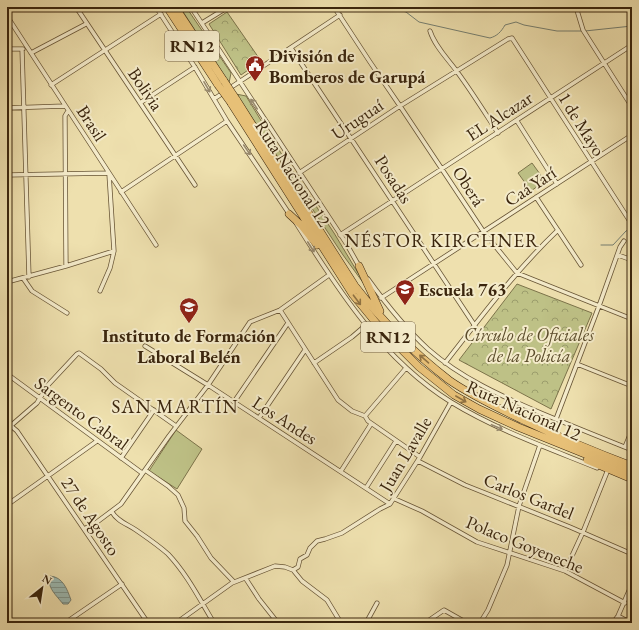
<svg xmlns="http://www.w3.org/2000/svg" width="639" height="630" font-family="'EB Garamond',serif">
	<style>
		.grass { fill: #bec186; stroke: #7c734a }
		.forest { fill: url(#forest-crowns); stroke: #7c734a }
		.water { fill: url(#water-rules); stroke: #757f71 }
		.lines { fill: none; stroke-linecap: round; stroke-linejoin: round }
		.stream { stroke: #757f71; stroke-width: 1 }
		.street-casing { stroke: #675435; stroke-width: 5 }
		.highway-casing { stroke: #3a250d; stroke-width: 8 }
		.street { stroke: #f4ebca; stroke-width: 3.5 }
		.highway { stroke: #e7c077; stroke-width: 7 }
		.highway-bridge-casing { stroke: #3a250d; stroke-width: 8; stroke-linecap: butt }
		.highway-bridge { stroke: #e7c077; stroke-width: 7 }
		.oneway { stroke: #97886c }
		.oneway2 { stroke: #907242 }
		.labels { text-anchor: middle; dominant-baseline: central; stroke-width: 4; stroke-linejoin: round; paint-order: stroke }
		.shield { fill: #f4ebca; stroke: #726046; stroke-width: 1 }
		.shield-label { font-size: 17px; font-weight: bold; fill: #3a250d }
		.poi-label { font-size: 18px; font-weight: bold; fill: #3a250d; stroke: #f4ebca; text-anchor: start }
		.street-label { font-size: 18px; fill: #3a250d; stroke: #f4ebca }
		.park-label { font-size: 18px; font-style: italic; fill: #5b4c2b; stroke: #f4ebca }
		.neighbourhood-label { font-size: 19px; letter-spacing: 1px; fill: #3a250d; stroke: #f4ebca }
	</style>
	<defs>
		<pattern id="forest-crowns" width="20" height="18" patternUnits="userSpaceOnUse"><rect width="20" height="18" fill="#bec186"/><path d="M2 6a3 3 0 1 1 6 0M12 15a3 3 0 1 1 6 0" fill="none" stroke="#9b9d6c"/></pattern>
		<pattern id="water-rules" width="6" height="5" patternUnits="userSpaceOnUse"><rect width="6" height="5" fill="#9cbbb4"/><path d="M0 2.5h6" fill="none" stroke="#809891"/></pattern>
	</defs>
	<rect width="100%" height="100%" fill="#eee0ae"/>
	<filter id="stains"><feTurbulence type="fractalNoise" baseFrequency=".005" numOctaves="4"/><feColorMatrix values="0 0 0 0 .2 0 0 0 0 .09 0 0 0 0 .02 0 0 0 .5 -.17"/></filter>
	<radialGradient id="worn" r=".72"><stop offset=".6" stop-color="#630" stop-opacity="0"/><stop offset="1" stop-color="#630" stop-opacity=".3"/></radialGradient>
	<!-- grass -->
	<path class="grass" d="M180,7H186L231,73L229,83Z
		M236,94L246,96L284,158L334,233L367,288L343,255Z
		M532,163L545,181L531,191L518,173Z
		M176,430L202,449L177,489L149,471Z"/>
	<!-- forest -->
	<path class="forest" d="M227,12L261,61L241,75L209,24Z
		M517,284L592,313L551,409L459,360Z"/>
	<!-- water -->
	<path class="water" d="M50,576C63,577 67,589 71,600L68,604H63C57,596 46,587 50,576Z"/>
	<g class="lines">
		<!-- stream -->
		<path class="stream" d="M388,7L406,12L419,22L490,38C497,36 501,32 505,25L516,22L524,25L557,31H582
			M585,31L632,26
			M601,245H613L626,231L632,228"/>
		<defs>
			<path id="street" d="M76,7L195,185
				M156,7L196,69L227,121L290,215
				M191,7L346,243L359,266
				M334,7L370,62L400,106L483,231L517,273L632,319
				M576,7L583,30L632,107
				M7,16L156,245
				M202,23L228,7
				M430,31C435,47 449,60 458,73C472,92 485,113 498,133
				M291,48L475,326
				M7,49H23
				M22,49L29,277
				M31,53L86,24
				M51,85L161,14
				M233,86L340,15
				M214,99L220,95
				M140,103L195,67
				M7,108L65,106
				M517,121L557,184
				M299,173L400,106L508,39L512,38L631,223
				M7,175L109,173
				M121,192L227,121
				M536,197L581,265
				M296,223C338,290 383,360 451,402C497,430 548,448 597,468
				M340,235L632,45
				M618,255L632,260
				M66,266L65,116L68,111
				M23,278L32,291L67,313
				M368,279C386,304 405,328 428,349C461,378 501,396 541,413C572,426 602,438 632,450
				M7,282L66,266L114,251
				M100,291L110,268L114,251L109,174
				M381,298L632,135
				M280,310L338,400L352,411L365,416L368,421L420,457
				M145,346L208,385L390,504
				M314,363L352,337L366,325
				M445,363C481,317 516,270 558,230
				M577,364L632,386
				M7,374L142,473
				M234,402L288,323
				M365,416L406,368
				M259,418L305,350
				M556,419L599,306L620,247L624,241
				M11,426L17,431L148,623
				M7,429L37,403L48,385L77,354L79,353L101,369L115,383L176,426
				M625,447L632,430
				M121,458L154,410
				M418,461L465,485L570,527L632,554
				M145,470L168,486L178,495L184,508L185,521L197,536L211,558L234,582
				M341,471L371,424
				M366,488L396,441
				M395,499L422,511L477,542L565,571L625,603
				M7,505L97,441
				M112,512C117,521 127,524 136,530C146,537 158,545 168,554C187,574 200,600 214,623
				M84,529L97,522L121,504L169,436L208,385L250,322L280,310L329,275
				M293,570L302,581L327,600L341,623
				M565,571L583,532L607,472
				M246,579L259,599L278,623
				M618,616L631,623
				M65,623L122,584
				M176,623L232,583L275,566L285,567L293,570L298,567L300,559L307,555L310,548L317,541L325,539L342,533L380,509L390,504L420,457L451,402
				M366,623L377,603
				M425,623L444,610L467,623
				M480,623L488,610L507,565L519,506L540,445
				M613,623L618,616L632,584"/>
			<path id="highway" d="M167,7L218,85
				M175,7L224,81
				M236,99L355,286C382,321 414,353 449,380C472,396 498,408 523,420C559,437 595,452 632,466
				M231,103L353,295L382,330L419,367L454,395L479,409L518,427L632,473
				M289,214L302,226L317,245
				M359,266L380,311
				M587,460L632,479"/>
		</defs>
		<!-- street casing -->
		<use href="#street" class="street-casing"/>
		<!-- highway casing -->
		<use href="#highway" class="highway-casing"/>
		<!-- street -->
		<use href="#street" class="street"/>
		<!-- highway -->
		<use href="#highway" class="highway"/>
		<defs>
			<path id="highway-bridge" d="M224,81L236,99
				M218,85L231,103"/>
		</defs>
		<!-- highway-bridge casing -->
		<use href="#highway-bridge" class="highway-bridge-casing"/>
		<!-- highway-bridge -->
		<use href="#highway-bridge" class="highway-bridge"/>
	</g>
	<!-- one-way arrows -->
	<defs><path id="oneway-shaft" d="M-6 0H5M1.5-3L5.5 0L1.5 3" fill="none" stroke-width="1.6" stroke-linecap="round" stroke-linejoin="round"/></defs>
	<g class="oneway">
		<use href="#oneway-shaft" transform="translate(207 87) rotate(60)"/>
		<use href="#oneway-shaft" transform="translate(254 104) rotate(-123)"/>
		<use href="#oneway-shaft" transform="translate(247 150) rotate(56)"/>
		<use href="#oneway-shaft" transform="translate(311 247) rotate(57)"/>
		<use href="#oneway-shaft" transform="translate(497 427) rotate(23)"/>
	</g>
	<g class="oneway2">
		<use href="#oneway-shaft" transform="translate(357 300) rotate(53)"/>
		<use href="#oneway-shaft" transform="translate(424 359) rotate(-139)"/>
		<use href="#oneway-shaft" transform="translate(461 399) rotate(30)"/>
	</g>
	<!-- icons -->
	<defs>
		<symbol id="civic-pin" viewBox="-11 -11 22 30"><path d="M0 17L-7.5 6A9.5 9.5 0 1 1 7.5 6Z" fill="#8f2418" stroke="#f4ebca"/><path d="M-.6-6.5H3V-4.5H.6V-3L4-1V1h2V6H-6V1h2V-1L-.6-3ZM-1.2 2.5V6h2.4V2.5Z" fill="#fff"/></symbol>
		<symbol id="school-pin" viewBox="-11 -11 22 30"><path d="M0 17L-7.5 6A9.5 9.5 0 1 1 7.5 6Z" fill="#8f2418" stroke="#f4ebca"/><path d="M0-5L7-2L0 1L-7-2ZM-4 1L0 2.5L4 1V4Q0 6-4 4Z" fill="#fff"/></symbol>
	</defs>
	<g fill-rule="evenodd">
		<use href="#civic-pin" x="244" y="54" width="22" height="30"/>
		<use href="#school-pin" x="394" y="278" width="22" height="30"/>
		<use href="#school-pin" x="178" y="296" width="22" height="30"/>
	</g>
	<g class="labels">
		<!-- shield labels -->
		<g class="shield">
			<rect x="165" y="31" width="54" height="30" rx="3"/>
			<rect x="361" y="322" width="54" height="30" rx="3"/>
		</g>
		<g class="shield-label">
			<text x="192" y="46">RN12</text>
			<text x="388" y="337">RN12</text>
		</g>
		<!-- poi labels -->
		<g class="poi-label">
			<text x="269" y="55">División de<tspan x="269" dy="21">Bomberos de Garupá</tspan></text>
			<text x="419" y="289">Escuela 763</text>
			<text x="189" y="335" text-anchor="middle">Instituto de Formación<tspan x="189" dy="21">Laboral Belén</tspan></text>
		</g>
		<!-- street labels -->
		<g class="street-label">
			<text transform="translate(146 89) rotate(56)">Bolivia</text>
			<text transform="translate(499 116) rotate(-33)">EL Alcazar</text>
			<text transform="translate(357 119) rotate(-34)">Uruguaí</text>
			<text transform="translate(92 123) rotate(57)">Brasil</text>
			<text transform="translate(582 124) rotate(58)">1 de Mayo</text>
			<text transform="translate(293 173) rotate(57)">Ruta Nacional 12</text>
			<text transform="translate(394 179) rotate(57)">Posadas</text>
			<text transform="translate(469 186) rotate(57)">Oberá</text>
			<text transform="translate(530 186) rotate(-33)">Caá Yarí</text>
			<text transform="translate(524 410) rotate(24)">Ruta Nacional 12</text>
			<text transform="translate(82 413) rotate(36)">Sargento Cabral</text>
			<text transform="translate(285 420) rotate(33)">Los Andes</text>
			<text transform="translate(405 454) rotate(-59)">Juan Lavalle</text>
			<text transform="translate(529 496) rotate(22)">Carlos Gardel</text>
			<text transform="translate(91 516) rotate(56)">27 de Agosto</text>
			<text transform="translate(525 544) rotate(22)">Polaco Goyeneche</text>
		</g>
		<!-- park labels -->
		<g class="park-label">
			<text x="529" y="334">Círculo de Oficiales<tspan x="529" dy="21">de la Policía</tspan></text>
		</g>
		<!-- neighbourhood labels -->
		<g class="neighbourhood-label">
			<text x="442" y="240">NÉSTOR KIRCHNER</text>
			<text x="175" y="406">SAN MARTÍN</text>
		</g>
	</g>
	<!-- margin -->
	<rect width="639" height="630" fill="none" stroke="#eee0ae" stroke-width="24"/>
	<rect x="8" y="8" width="623" height="614" fill="none" stroke="#3a250d" stroke-width="2"/>
	<rect x="12" y="12" width="615" height="606" fill="none" stroke="#3a250d"/>
	<!-- north arrow -->
	<g transform="translate(42 588) rotate(30)" stroke="#f4ebca" stroke-width="3" paint-order="stroke">
	<path d="M0-3L7 15L0 10L-7 15Z" fill="#3a250d"/>
	<text y="-6" font-size="11" font-weight="bold" text-anchor="middle" fill="#3a250d">N</text>
	</g>
	<rect width="100%" height="100%" filter="url(#stains)"/>
	<rect width="100%" height="100%" fill="url(#worn)"/>
</svg>
